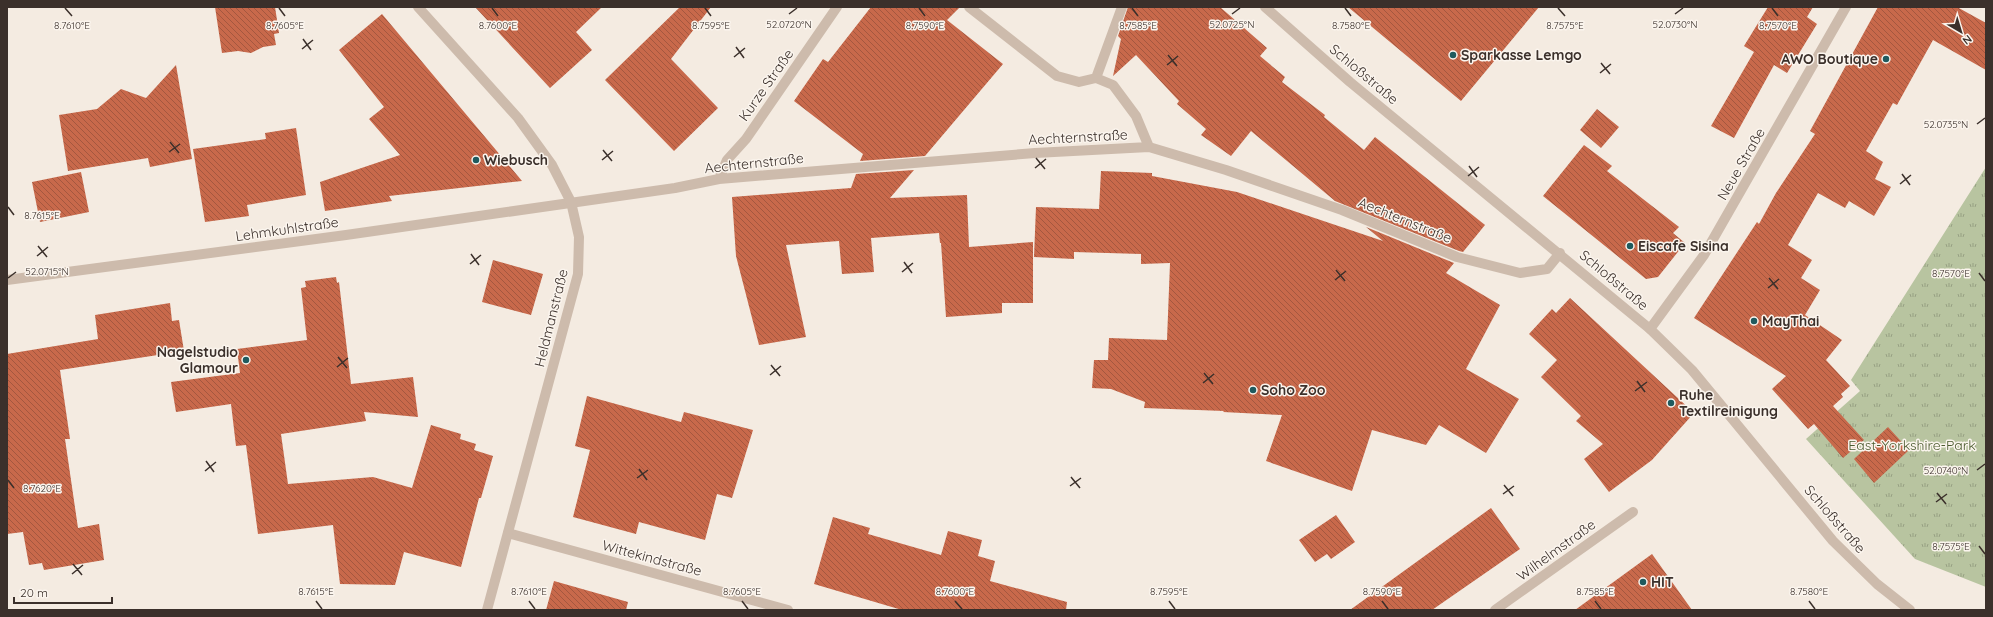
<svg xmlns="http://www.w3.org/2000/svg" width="1993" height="617" font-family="Quicksand,sans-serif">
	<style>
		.park { fill: url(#park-tufts) }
		.building { fill: url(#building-back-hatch) }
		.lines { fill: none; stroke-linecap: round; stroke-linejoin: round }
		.minor { stroke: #cdbbac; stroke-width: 10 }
		.tertiary { stroke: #cdbbac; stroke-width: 10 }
		.ticks { fill: none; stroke: #3b302b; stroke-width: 1.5 }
		.poi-dot { fill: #1f5a5e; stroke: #fbf5ee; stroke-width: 1.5 }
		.labels { text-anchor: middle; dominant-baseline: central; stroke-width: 3; stroke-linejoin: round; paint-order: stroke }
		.poi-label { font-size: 14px; font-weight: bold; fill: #3b302b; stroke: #fbf5ee; text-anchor: start }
		.street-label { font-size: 14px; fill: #3b302b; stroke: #fbf5ee }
		.park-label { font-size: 14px; fill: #4a5a2e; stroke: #fbf5ee }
		.ticks-label { font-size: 10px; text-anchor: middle; fill: #3b302b; stroke: #fbf5ee; stroke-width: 3; stroke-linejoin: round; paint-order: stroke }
	</style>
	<defs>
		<pattern id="park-tufts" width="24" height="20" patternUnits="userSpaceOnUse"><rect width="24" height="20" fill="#b8c4a0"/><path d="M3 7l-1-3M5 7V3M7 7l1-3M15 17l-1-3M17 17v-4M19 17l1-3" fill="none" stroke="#97a083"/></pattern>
		<pattern id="building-back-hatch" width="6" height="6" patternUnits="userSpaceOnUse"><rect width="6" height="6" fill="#c8694b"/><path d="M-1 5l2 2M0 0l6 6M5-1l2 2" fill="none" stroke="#a4573f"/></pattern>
	</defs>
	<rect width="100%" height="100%" fill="#f4ebe1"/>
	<!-- park -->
	<path class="park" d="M1986,167V587L1915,559L1806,439L1860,391L1851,380Z"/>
	<!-- building -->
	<path class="building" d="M215,7H275L279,33L274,34L276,45L263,47L251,53L238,51L222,53Z
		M475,7H602L576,32L592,50L550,88Z
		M680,7H711L671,59L718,108L674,151L605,80Z
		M871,7H960L947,20L1003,64L925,156L860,161L863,154L794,101L823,59L828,62Z
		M1128,7H1220L1267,48L1260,56L1285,77L1282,82L1325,115L1324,117L1364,150L1375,137L1485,225L1463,252L1459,251L1335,201L1251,131L1231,156L1201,135L1206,129L1177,104L1179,101L1136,55L1113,76L1121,39L1118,36Z
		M1348,7H1539L1461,101Z
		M1768,7H1813L1807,17L1817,24L1787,73L1774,65L1734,138L1711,126L1754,52L1744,46Z
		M1878,7H1957L1986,23V70L1933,40L1897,105L1893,103L1866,151L1883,162L1875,179L1891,187L1874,216L1849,201L1845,208L1818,193L1788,245L1812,260L1801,278L1820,290L1805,315L1842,340L1826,360L1850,386L1841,394L1843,397L1833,406L1864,440L1843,458L1814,424L1808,429L1772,389L1786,376L1694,318L1757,222L1759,224L1776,193L1815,134L1810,131Z
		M382,14L475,125L522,181L389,196L392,201L325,211L320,182L400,155L369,119L384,107L339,50Z
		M176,65L192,159L150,167L148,158L68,171L59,115L97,109L121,89L146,98Z
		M1597,109L1619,127L1601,148L1580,130Z
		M296,128L306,195L247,205L249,216L205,222L193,149L266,139L265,133Z
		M1584,145L1612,166L1607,171L1679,227L1673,233L1685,243L1658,277L1646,279L1543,196Z
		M914,170L890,198L967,195L969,247L1033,242V303H1002V313L946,317L941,243H940L939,233L871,238L874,272L842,274L839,241L786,245L806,337L759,345L736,256L732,197L851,188L856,174Z
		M1101,171L1152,173V176L1237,192L1383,241L1366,227L1454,263L1446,273L1500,305L1466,369L1519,399L1486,453L1439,425L1426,445L1372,430L1352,491L1266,461L1282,415L1223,412L1224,411L1144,408L1145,402L1111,389L1092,388L1094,360H1108L1109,338L1167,340L1170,263L1141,264V254L1074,252V259L1034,257L1036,207L1099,209Z
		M81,172L89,212L40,222L32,182Z
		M493,260L543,274L531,315L482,302Z
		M336,277L337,283L339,282L351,384L413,377L418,417L364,412L366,421L281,434L288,484L373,477L412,488L431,425L461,434L460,439L476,444L474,450L493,456L481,498H479L461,567L404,552L395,585L340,584L333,525L258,534L246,445L236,446L231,404L176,412L171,382L240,373L237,349L307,340L301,288L306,287L305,281Z
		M1570,298L1694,413L1652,460L1609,492L1584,459L1603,444L1576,421L1581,416L1541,377L1557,360L1529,334L1552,309L1556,313Z
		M170,303L172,321L179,320L184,351L60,370L70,439H65L78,528L99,524L104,560L44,570L42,563L29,565L23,532L7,534V354L98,339L95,315Z
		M587,396L681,422L684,412L753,430L732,498L717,494L705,540L639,522L636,534L573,517L590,450L575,446Z
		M1888,427L1909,450L1874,483L1854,459Z
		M1491,508L1520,549L1432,610H1350Z
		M1336,515L1355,542L1331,559L1327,554L1315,562L1299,540Z
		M833,517L870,528L868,534L941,555L948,531L982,540L978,556L995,561L990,581L1067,602L1066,610H902L814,584Z
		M1652,554L1692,610H1575Z
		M554,581L628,602L626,610H546Z"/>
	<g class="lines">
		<!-- minor -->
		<path class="minor" d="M969,7L1057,76L1079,82L1096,78L1113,85L1136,116L1149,147
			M1096,78L1122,7
			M719,179L727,160L746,139L837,7
			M7,280L346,235L675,188L719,179L1035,153L1149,147L1226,170L1342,210L1457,257L1520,273L1547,269L1560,253
			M1650,329L1704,255L1846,7
			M508,533L788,610
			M1495,610L1633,512"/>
		<!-- tertiary -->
		<path class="tertiary" d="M418,7L518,118L552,165L571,202L579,237L578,274L487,610
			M1265,7L1350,82L1650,329L1692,370L1833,541L1877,584L1910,610"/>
	</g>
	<!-- ticks -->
	<path class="ticks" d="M65,8L72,16M279,8L285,16M492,8L498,16M705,8L711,16M919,8L925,16M1132,8L1138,16M1345,8L1351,16M1558,8L1565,16M1772,8L1778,16M789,14L797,8M1232,14L1240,8M1675,14L1683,8M303,39L311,50M736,47L744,58M302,49L313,40M1168,55L1177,66M734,57L745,48M1601,63L1610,74M1167,65L1178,56M1600,73L1611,64M1977,124L1985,118M170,142L179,153M603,150L612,161M169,152L180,144M1036,158L1045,169M602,160L613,151M1469,166L1477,177M1035,168L1046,159M1902,174L1910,185M1468,176L1479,167M1900,184L1911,175M8,207L14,215M38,246L47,257M471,254L479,265M37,256L48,247M904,262L912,273M470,264L481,255M1336,270L1345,281M902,272L913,263M1979,273L1985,281M8,278L16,272M1769,278L1778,289M1335,280L1346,271M1768,288L1779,279M338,357L347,368M771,365L780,376M337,367L348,358M1204,373L1213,384M770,375L781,366M1637,381L1645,392M1203,383L1214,374M1635,391L1647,382M206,461L214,472M639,469L647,480M1977,470L1985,464M205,471L216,462M1071,477L1080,488M637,478L648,470M8,480L14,488M1504,485L1513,496M1070,486L1081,478M1937,493L1946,504M1503,494L1514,486M1936,502L1947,494M1979,546L1985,554M73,564L82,575M72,574L83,565M316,601L322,609M529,601L535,609M742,601L748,609M955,601L962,609M1169,601L1175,609M1382,601L1388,609M1595,601L1601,609M1809,601L1815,609"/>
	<!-- markers -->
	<g class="poi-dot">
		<circle cx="1453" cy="55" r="4"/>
		<circle cx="1886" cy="59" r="4"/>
		<circle cx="476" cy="160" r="4"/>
		<circle cx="1630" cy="246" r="4"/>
		<circle cx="1754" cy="321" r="4"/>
		<circle cx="246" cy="360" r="4"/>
		<circle cx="1253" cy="390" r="4"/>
		<circle cx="1671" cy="403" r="4"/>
		<circle cx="1643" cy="582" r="4"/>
	</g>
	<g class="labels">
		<!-- poi labels -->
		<g class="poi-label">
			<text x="1461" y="55">Sparkasse Lemgo</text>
			<text x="1878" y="59" text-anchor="end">AWO Boutique</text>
			<text x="484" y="160">Wiebusch</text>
			<text x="1638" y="246">Eiscafe Sisina</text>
			<text x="1762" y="321">MayThai</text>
			<text x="238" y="352" text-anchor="end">Nagelstudio<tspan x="238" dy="16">Glamour</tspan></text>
			<text x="1261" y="390">Soho Zoo</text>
			<text x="1679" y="395">Ruhe<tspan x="1679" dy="16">Textilreinigung</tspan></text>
			<text x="1651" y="582">HIT</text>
		</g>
		<!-- street labels -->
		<g class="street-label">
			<text transform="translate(1364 74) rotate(40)">Schloßstraße</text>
			<text transform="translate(766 85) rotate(-55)">Kurze Straße</text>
			<text transform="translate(1078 137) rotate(-3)">Aechternstraße</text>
			<text transform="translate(754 163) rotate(-6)">Aechternstraße</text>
			<text transform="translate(1741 164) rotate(-60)">Neue Straße</text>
			<text transform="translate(1405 220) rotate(22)">Aechternstraße</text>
			<text transform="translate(287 229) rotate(-8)">Lehmkuhlstraße</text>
			<text transform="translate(1614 280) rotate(40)">Schloßstraße</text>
			<text transform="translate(551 318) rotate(-76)">Heldmanstraße</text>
			<text transform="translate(1835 519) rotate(49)">Schloßstraße</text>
			<text transform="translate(1556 550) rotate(-36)">Wilhelmstraße</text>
			<text transform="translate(652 558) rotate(15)">Wittekindstraße</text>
		</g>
		<!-- park labels -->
		<g class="park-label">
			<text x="1912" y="445">East-Yorkshire-Park</text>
		</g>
	</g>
	<g class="ticks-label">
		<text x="789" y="28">52.0720°N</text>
		<text x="1232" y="28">52.0725°N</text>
		<text x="1675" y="28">52.0730°N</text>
		<text x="72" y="29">8.7610°E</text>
		<text x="285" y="29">8.7605°E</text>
		<text x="498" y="29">8.7600°E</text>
		<text x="711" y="29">8.7595°E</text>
		<text x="925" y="29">8.7590°E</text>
		<text x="1138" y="29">8.7585°E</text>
		<text x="1351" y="29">8.7580°E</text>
		<text x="1565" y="29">8.7575°E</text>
		<text x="1778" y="29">8.7570°E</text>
		<text x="1946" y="128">52.0735°N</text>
		<text x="42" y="219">8.7615°E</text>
		<text x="47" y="275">52.0715°N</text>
		<text x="1951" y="277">8.7570°E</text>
		<text x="1946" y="474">52.0740°N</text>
		<text x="42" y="492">8.7620°E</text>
		<text x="1951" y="550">8.7575°E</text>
		<text x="316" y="595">8.7615°E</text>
		<text x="529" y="595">8.7610°E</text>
		<text x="742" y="595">8.7605°E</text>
		<text x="955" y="595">8.7600°E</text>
		<text x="1169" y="595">8.7595°E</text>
		<text x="1382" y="595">8.7590°E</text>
		<text x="1595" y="595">8.7585°E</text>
		<text x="1809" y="595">8.7580°E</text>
	</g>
	<!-- border -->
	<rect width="1993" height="617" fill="none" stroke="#3b302b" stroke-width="16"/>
	<!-- north arrow -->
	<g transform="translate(1961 32) rotate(142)" stroke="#fbf5ee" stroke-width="3" paint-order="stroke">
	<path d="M0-3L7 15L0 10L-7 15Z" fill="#3b302b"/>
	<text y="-6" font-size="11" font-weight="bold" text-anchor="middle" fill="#3b302b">N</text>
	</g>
	<!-- scale -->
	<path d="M14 597v6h98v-6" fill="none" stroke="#3b302b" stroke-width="2"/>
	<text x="20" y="597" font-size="12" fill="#3b302b" stroke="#fbf5ee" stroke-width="3" paint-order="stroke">20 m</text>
</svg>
